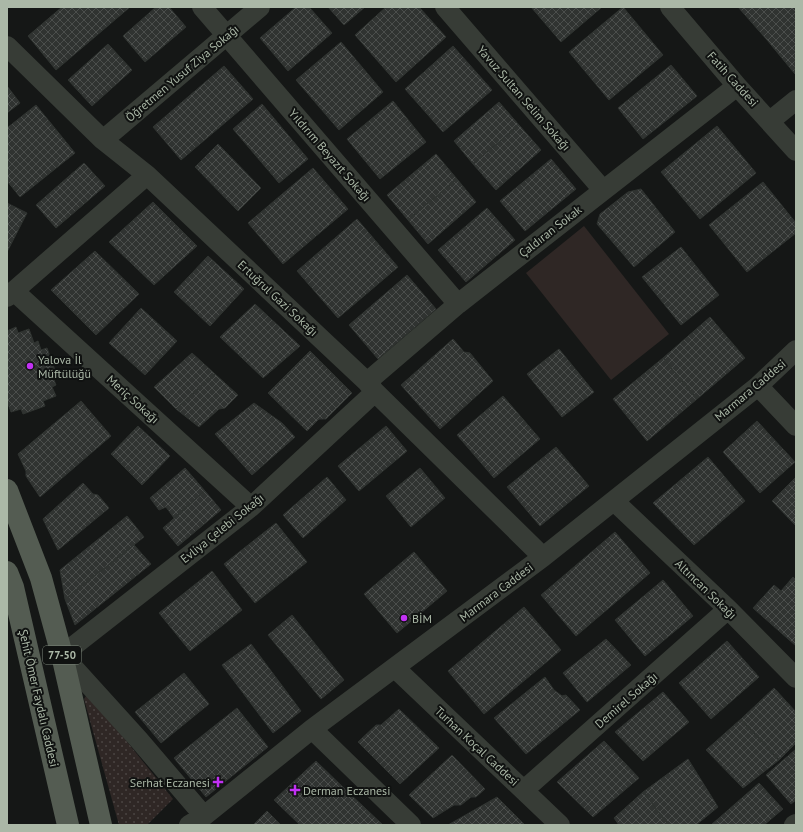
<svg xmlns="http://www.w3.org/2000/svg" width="803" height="832" font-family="'PT Sans',sans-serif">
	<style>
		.grass { fill: url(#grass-dots) }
		.green { fill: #2f2725 }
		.building { fill: url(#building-cross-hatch); stroke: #2f3330 }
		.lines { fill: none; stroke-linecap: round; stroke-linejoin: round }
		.minor { stroke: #373c36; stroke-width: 20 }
		.primary { stroke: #545c52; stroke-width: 22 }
		.poi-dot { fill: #c231f4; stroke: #101211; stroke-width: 1.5 }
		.labels { text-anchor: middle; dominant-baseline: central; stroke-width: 4; stroke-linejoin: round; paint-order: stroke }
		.shield { fill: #101211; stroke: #7c867a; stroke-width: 1 }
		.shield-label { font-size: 11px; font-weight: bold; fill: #abb8a7 }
		.street-label { font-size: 12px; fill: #abb8a7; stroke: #101211 }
		.poi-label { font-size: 12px; fill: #abb8a7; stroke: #101211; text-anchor: start }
	</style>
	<defs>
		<pattern id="grass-dots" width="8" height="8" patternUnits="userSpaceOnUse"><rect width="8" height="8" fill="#2f2725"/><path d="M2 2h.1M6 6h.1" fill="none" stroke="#4a4442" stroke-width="1.8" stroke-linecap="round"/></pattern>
		<pattern id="building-cross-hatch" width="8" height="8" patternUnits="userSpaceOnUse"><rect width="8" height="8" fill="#303331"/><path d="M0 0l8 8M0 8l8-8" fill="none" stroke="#4b4e4c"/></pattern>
	</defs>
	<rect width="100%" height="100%" fill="#151716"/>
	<!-- grass -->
	<path class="grass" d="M88,693L173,799L147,825H119L84,699Z"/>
	<!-- green -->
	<path class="green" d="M584,226L669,334L611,380L526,273Z"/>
	<!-- building -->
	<path class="building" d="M62,7H130L56,70L28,36Z
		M156,7H169L186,27L145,62L123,36Z
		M296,7H309L332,33L288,71L260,38Z
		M328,7H365L344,25Z
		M386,7H419L446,37L396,82L355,35Z
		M531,7H602L561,42Z
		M623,7L663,55L609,100L569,52Z
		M738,7H796L795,74L767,40Z
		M341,42L383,92L339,130L296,80Z
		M108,44L132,70L92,106L68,80Z
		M453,46L492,90L443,132L405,89Z
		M671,65L697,96L643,139L618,108Z
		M224,66L253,99L181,160L153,127Z
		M7,86L20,103L7,113Z
		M393,101L426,142L380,179L347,139Z
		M499,102L519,125L473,164L454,141Z
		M262,104L308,159L279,183L233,129Z
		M36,105L75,153L20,197L7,181V128Z
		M519,125L541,150L496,190L473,164Z
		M717,126L756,173L700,219L661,172Z
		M218,144L261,188L238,211L195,167Z
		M436,154L457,179L408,220L387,195Z
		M551,159L576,189L525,231L500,201Z
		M84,163L105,186L56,228L36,205Z
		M313,168L348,209L283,264L248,223Z
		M457,179L476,202L428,244L408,220Z
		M763,182L796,223V233L747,272L709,225Z
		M641,189L675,232L634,267L597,224L600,214L628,192Z
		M153,202L197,246L154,285L109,242Z
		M7,203L27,213L7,252Z
		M487,208L515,240L466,282L438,250Z
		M357,219L398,267L338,318L297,271Z
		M681,247L719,295L681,325L642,277Z
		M95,251L139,294L96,335L51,290Z
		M208,256L244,289L210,326L174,292Z
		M407,275L436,309L378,359L349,325Z
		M255,304L300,346L263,378L220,337Z
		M141,308L177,341L145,375L109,343Z
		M710,317L745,358L697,399L663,358Z
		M16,327L18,333L29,329L34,343L38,341L41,350L47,348L56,373L52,375L56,385L52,387L56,396L43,401L45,406L23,414L21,409L11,412L7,401V331Z
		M453,339L464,352L470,353L493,381L440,429L401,385Z
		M559,349L594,392L562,417L527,374Z
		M310,351L352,393L326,419H319L307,431L268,393Z
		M192,353L215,374L176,409L154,387Z
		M663,358L697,399L647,441L613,399Z
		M215,374L238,395L225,408L219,409L199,427L176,409Z
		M503,396L540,439L494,478L457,435Z
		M81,401L111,436L40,497L26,476V471L18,454Z
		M254,403L282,423L295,437L252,475L215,434Z
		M757,421L795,462L760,493L723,452Z
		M138,426L170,456L142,485L111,454Z
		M386,426L407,451L359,491L338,466Z
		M556,447L589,486L540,526L507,487Z
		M708,457L745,501L694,545L653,503Z
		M185,468L205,491L174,518L166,507L159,510L150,498Z
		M420,468L445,498L411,527L386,496Z
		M327,477L346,500L303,538L283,515Z
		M796,477V526L772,501Z
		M83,483L93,494L98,495L109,508L58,550L43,519Z
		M205,491L221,510L178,546L163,528Z
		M127,516L144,537L65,599L60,570Z
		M276,523L307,562L255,603L224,564Z
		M615,532L650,573L576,636L541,595Z
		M134,545L151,564L75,625L65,599Z
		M414,552L447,591L397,633L364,594Z
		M212,571L242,610L190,651L159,613Z
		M793,577L796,580V646L753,608L774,585L781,591Z
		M663,580L693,616L645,656L615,620Z
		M524,607L561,650L484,714L448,671Z
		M292,615L344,680L321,699L268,635Z
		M606,639L631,665L587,702L563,673Z
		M727,641L759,677L711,719L679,683Z
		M251,644L301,711L273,733L222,665Z
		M184,673L209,704L161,743L135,712Z
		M545,677L554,690L562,696L566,695L580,710L526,754L494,718Z
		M774,688L796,712V743L779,760L741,719Z
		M663,692L689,722L643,761L615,732Z
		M237,708L268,747L206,797L174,758Z
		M399,709L439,748L400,784L358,742L376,725H381Z
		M741,719L779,760L743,788L706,750Z
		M604,741L639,778L593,817L557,782Z
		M796,749V800L791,804L766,775Z
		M452,755L485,789L476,797H471L461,805H454L433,818L409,795Z
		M688,759L718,807L696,825H669L643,792Z
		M316,761L349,793L383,825H300L274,800Z
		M759,783L783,809L764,825H711Z
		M643,792L669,825H619L614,818Z
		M497,797L525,825H448Z
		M267,811L281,825H253Z"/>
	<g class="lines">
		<!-- minor -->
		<path class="minor" d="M202,7L458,304
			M445,7L603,190
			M670,7L737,86L796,151
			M7,46L103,140L147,175L367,382L375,392L543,557
			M770,121L796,100
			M103,140L260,7
			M15,292L251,507
			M7,297L147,175
			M367,382L458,304L737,86
			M758,386L796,426
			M614,501L728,609L796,678
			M395,668L560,825
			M312,729L411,825
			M524,790L728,609
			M204,816L139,740L62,655L251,507L375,392
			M189,825L204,816L312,729L543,557L758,386L796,350
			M794,825L796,824"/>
		<!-- primary -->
		<path class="primary" d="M7,490L41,578L62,655L101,825
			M7,572L13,587L68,825"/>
	</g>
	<!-- markers -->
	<g class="poi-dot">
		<circle cx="30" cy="366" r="4"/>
		<circle cx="404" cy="618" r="4"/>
		<path d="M216 776h4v4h4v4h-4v4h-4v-4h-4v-4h4z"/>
		<path d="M293 784h4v4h4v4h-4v4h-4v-4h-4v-4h4z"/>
	</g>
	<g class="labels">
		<!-- shield labels -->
		<rect class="shield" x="43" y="646" width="38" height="18" rx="3"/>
		<g class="shield-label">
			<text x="62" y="655">77-50</text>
		</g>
		<!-- street labels -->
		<g class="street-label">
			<text transform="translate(182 73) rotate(-40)">Öğretmen Yusuf Ziya Sokağı</text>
			<text transform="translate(733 79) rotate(48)">Fatih Caddesi</text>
			<text transform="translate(524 98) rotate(49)">Yavuz Sultan Selim Sokağı</text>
			<text transform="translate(330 155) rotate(49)">Yıldırım Beyazıt Sokağı</text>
			<text transform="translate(550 231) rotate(-38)">Çaldıran Sokak</text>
			<text transform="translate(278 298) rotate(43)">Ertuğrul Gazi Sokağı</text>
			<text transform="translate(750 390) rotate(-40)">Marmara Caddesi</text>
			<text transform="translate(133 399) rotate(42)">Meriç Sokağı</text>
			<text transform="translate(222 528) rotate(-39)">Evliya Çelebi Sokağı</text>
			<text transform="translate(706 589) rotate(44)">Altıncan Sokağı</text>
			<text transform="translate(496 592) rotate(-37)">Marmara Caddesi</text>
			<text transform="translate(39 698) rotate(77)">Şehit Ömer Faydalı Caddesi</text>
			<text transform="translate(626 700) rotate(-41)">Demirel Sokağı</text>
			<text transform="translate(477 746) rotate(43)">Turhan Koçal Caddesi</text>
		</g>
		<!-- poi labels -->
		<g class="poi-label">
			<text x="38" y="359">Yalova İl<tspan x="38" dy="14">Müftülüğü</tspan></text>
			<text x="412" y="618">BİM</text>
			<text x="210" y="782" text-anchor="end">Serhat Eczanesi</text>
			<text x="303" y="790">Derman Eczanesi</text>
		</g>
	</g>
	<!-- border -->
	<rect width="803" height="832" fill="none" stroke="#abb8a7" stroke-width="16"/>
</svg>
